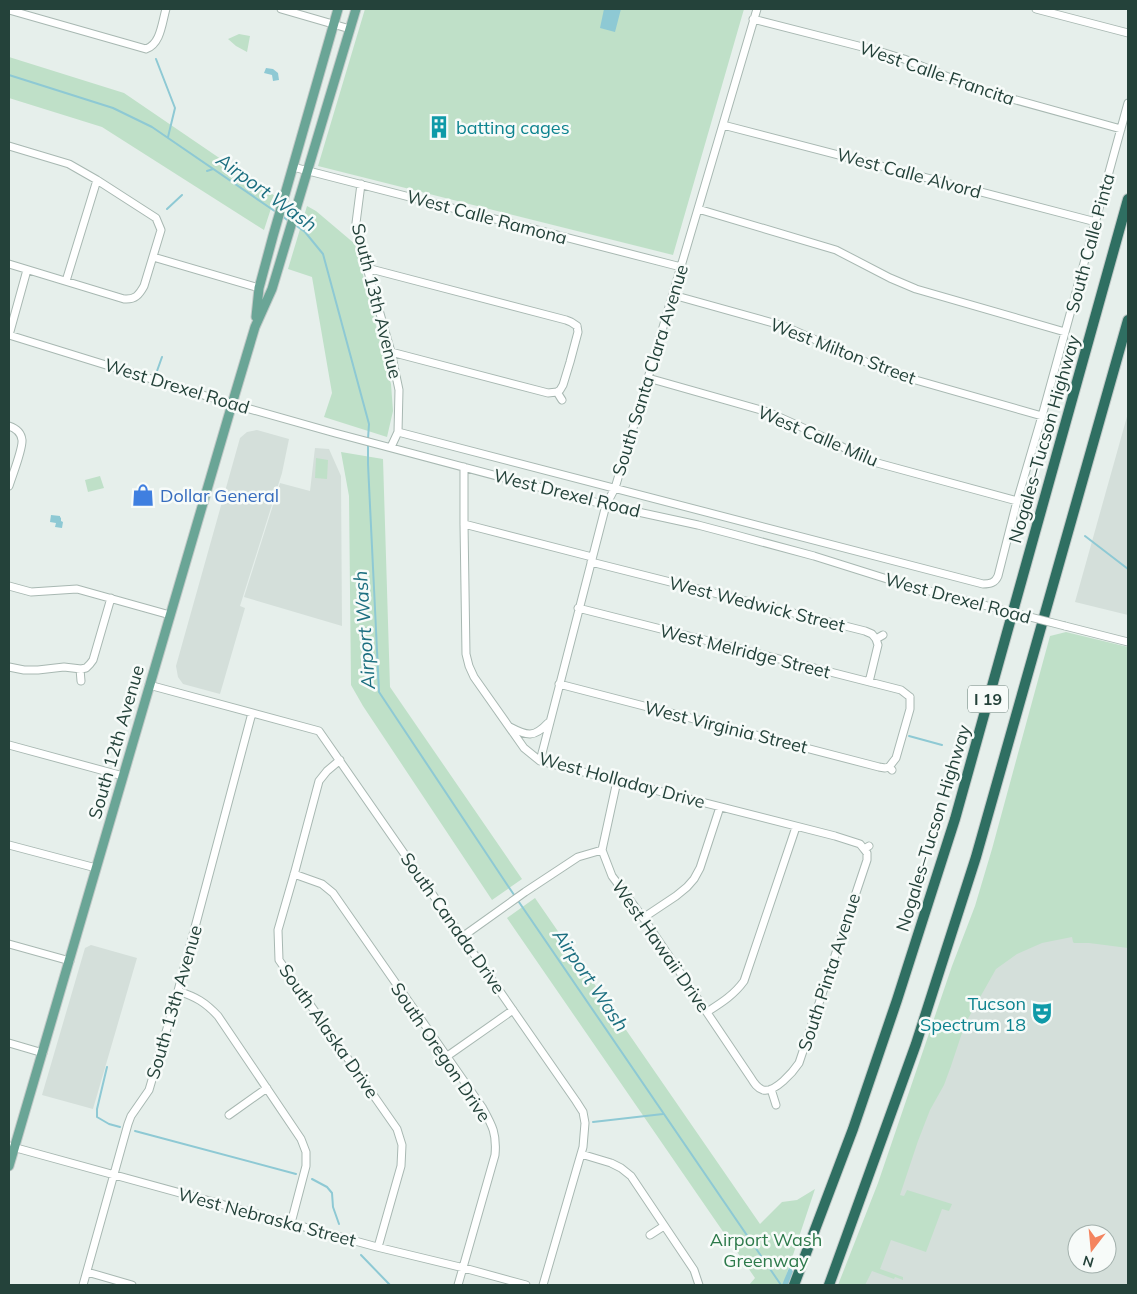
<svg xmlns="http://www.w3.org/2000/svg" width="1137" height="1294" font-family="Mulish,sans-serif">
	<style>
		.built { fill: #d4dfda; fill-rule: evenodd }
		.green { fill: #bfe0c8 }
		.water { fill: #8ec9d4 }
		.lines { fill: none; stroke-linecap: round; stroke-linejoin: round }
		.stream { stroke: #8ec9d4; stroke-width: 2 }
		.minor-casing { stroke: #a8b8b2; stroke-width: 9 }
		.major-casing { stroke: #c2cac8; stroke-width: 11 }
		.highway-casing { stroke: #c2cac8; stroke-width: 12 }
		.minor { stroke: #fff; stroke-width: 7 }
		.major { stroke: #6aa596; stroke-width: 9 }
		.highway { stroke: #2f6f62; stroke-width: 10 }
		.minor-bridge-casing { stroke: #a8b8b2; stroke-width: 9; stroke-linecap: butt }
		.minor-bridge { stroke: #fff; stroke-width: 7 }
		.labels { text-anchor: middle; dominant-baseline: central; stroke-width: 5; stroke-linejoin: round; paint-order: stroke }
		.shield { fill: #f7fbf9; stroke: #637a73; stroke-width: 1 }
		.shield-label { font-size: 16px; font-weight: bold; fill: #24423a }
		.street-label { font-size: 18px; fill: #24423a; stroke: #f7fbf9 }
		.culture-label { font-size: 18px; fill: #0d838f; stroke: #f7fbf9; text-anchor: start }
		.shop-label { font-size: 18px; fill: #366cbe; stroke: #f7fbf9; text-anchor: start }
		.park-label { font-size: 18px; fill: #2d7a4b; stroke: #f7fbf9 }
		.water-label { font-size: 19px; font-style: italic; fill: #1c6f80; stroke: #f7fbf9 }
	</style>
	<rect width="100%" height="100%" fill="#e6efeb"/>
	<!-- built -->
	<path class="built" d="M1128,413V615L1075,602Z
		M257,430L289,439L282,473L240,606L245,608L220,694L183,684L178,677L176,666L240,438L247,432Z
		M315,448L329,449L341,476L342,626L244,597L280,483L310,491Z
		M1023,910L1128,937V1285H858L926,1096ZM1077,1234H1107V1264H1077Z
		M91,945L137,958L93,1109L42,1095L85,948Z"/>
	<!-- green -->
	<path class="green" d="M365,9H744L673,255L318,166Z
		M239,34L250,36L247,52L236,46L228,39Z
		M9,57L124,93L275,196L264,230L102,127L9,98Z
		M307,206L316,211L355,244L391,384L393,411L387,437L324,417L332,393L312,277L288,269Z
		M341,452L383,459L390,687L522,879L492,900L363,706L351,685L349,496Z
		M316,458L328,460L327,479L315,478Z
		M100,476L104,488L88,492L85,480Z
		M1066,632L1128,647V948L1089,943H1074L1073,942L1072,937L1042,943L1017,954L996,969L965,1024L951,1066L944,1085L930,1110L918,1141L900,1195L904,1196L907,1190L952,1204L949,1211L942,1209L926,1252L891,1240L880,1269L903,1277V1280L895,1277L894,1279L872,1271L865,1285H838L878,1183L952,966L975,906L992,849L1050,636Z
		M535,898L760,1224L782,1202L797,1200L815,1189L783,1285H749L755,1278L507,918Z"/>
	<!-- water -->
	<path class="water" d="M604,9H621L615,32L600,28Z
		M266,68L273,69L278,73L279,80L273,81L272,75L264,73Z
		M51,515L60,516V517L61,518V521L63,522L62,528L55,527L56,523L50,522Z
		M791,1263L792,1270L802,1285H782Z"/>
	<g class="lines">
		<!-- stream -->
		<path class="stream" d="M156,59L175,108L168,137
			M9,75L113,108L152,127L276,212
			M207,171L213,169
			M167,209L182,195
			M282,216L290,222
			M294,224L305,232L323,254L369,424L368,439
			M157,371L162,357
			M368,444V464L379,692L508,886L781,1285
			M1085,536L1128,569
			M909,736L942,745
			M107,1067L97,1109V1117L109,1124L120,1127
			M593,1122L663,1114
			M135,1131L296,1174
			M312,1179L327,1187L332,1193L333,1207L339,1224
			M361,1255L390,1285"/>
		<defs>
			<path id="minor" d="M281,9L350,29
				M1036,9L1128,33
				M9,10L146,49C161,44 162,22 166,9
				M753,19L878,51L904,59L980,90L1121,129
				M723,125L1096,222
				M9,146L69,164L97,180L156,218L161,230L144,286C139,295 135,300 124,299L9,264
				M293,167L681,267
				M361,184L356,223L367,268L391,352L399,390L398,432L391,447
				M698,209L836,250L890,278L916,289L1065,332
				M153,257L259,288
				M367,268L566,320L571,322L577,326
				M66,281L97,180
				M673,295L784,326L891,373L1042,416
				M9,335L232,404L335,433L606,505L698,525L736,535L814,556L903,584L995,608
				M9,335L27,270
				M391,352L548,393L557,392
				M648,378L768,412L819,435L870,461L1017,501
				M557,392L560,390L563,385L570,362L578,332L577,326
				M557,392L562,400
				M9,426C15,428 21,432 22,440C23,449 12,476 9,486
				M398,432L983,584C990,584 995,583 998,576L1017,501L1042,416L1128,103
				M464,467V524L466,654L469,666L474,677L524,748L540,761L835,836L860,844L864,849
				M464,524L592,557
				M591,562L865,631L872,634L876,639L878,645L869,682
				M9,586L31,592L77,589L170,615
				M578,608L901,690L910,697
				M1065,626L1128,642
				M876,639L883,635
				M9,667L24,670H38L64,667L81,669L86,668L90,664L93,660L111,598
				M80,669L81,681
				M559,684L879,767L885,768L889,767L892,770
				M149,685L319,731L576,1101L583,1112L585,1123L583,1147L543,1285
				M510,727C527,736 534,738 548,723
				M9,745L123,776
				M340,760L327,771L319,781L295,871L278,930L279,960L397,1129L402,1145L401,1166L378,1247
				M540,761L606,505L615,488L648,378L757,9
				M889,767L896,758L910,709V697
				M617,781L602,850L612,876L644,919L751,1078C754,1083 757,1088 763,1090C775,1093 793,1072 799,1063L867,860V853L864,849L869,846
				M9,845L96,868
				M294,874L322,884L333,893L482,1107C492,1125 497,1133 495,1155L458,1285
				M643,918L676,896L687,887L694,879L700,868L720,807
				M462,937L525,892L578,857L602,850
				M9,944L70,961
				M178,991C196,997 205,1002 218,1016L301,1139L306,1152V1166L291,1223
				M707,1012C721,1003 734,995 744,981L796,827
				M9,1043L43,1053
				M446,1057L513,1010
				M771,1089L776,1105
				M229,1115L267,1088
				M9,1146L377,1247L464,1268L526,1285
				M581,1154L611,1163L621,1168L631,1176L694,1270L699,1285
				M650,1235L664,1226
				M87,1272L132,1285
				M83,1285L128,1124L131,1116L149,1090L178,991L252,713"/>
			<path id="major" d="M256,317L259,288L273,236L338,9
				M9,1166L235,394L255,327L272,289L356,9"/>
			<path id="highway" d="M794,1285L853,1129L897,1000L955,819L1128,199
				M829,1285L916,1044L976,857L1128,320"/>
		</defs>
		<!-- minor casing -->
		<use href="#minor" class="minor-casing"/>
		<!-- major casing -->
		<use href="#major" class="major-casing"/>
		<!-- highway casing -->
		<use href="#highway" class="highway-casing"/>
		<!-- minor -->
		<use href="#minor" class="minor"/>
		<!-- major -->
		<use href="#major" class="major"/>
		<!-- highway -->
		<use href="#highway" class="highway"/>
		<defs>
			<path id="minor-bridge" d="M995,608L1065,626"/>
		</defs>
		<!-- minor-bridge casing -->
		<use href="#minor-bridge" class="minor-bridge-casing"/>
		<!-- minor-bridge -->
		<use href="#minor-bridge" class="minor-bridge"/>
	</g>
	<!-- icons -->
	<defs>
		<symbol id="building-bare" viewBox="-9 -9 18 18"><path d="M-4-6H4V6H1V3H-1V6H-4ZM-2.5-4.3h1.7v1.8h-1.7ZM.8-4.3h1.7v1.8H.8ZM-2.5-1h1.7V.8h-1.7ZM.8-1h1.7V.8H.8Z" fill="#0f9aa8" stroke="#f7fbf9" stroke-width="2.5" paint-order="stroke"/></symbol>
		<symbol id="shop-bare" viewBox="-9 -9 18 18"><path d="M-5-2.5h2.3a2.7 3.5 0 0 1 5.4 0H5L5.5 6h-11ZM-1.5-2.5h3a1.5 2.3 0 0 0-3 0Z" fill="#3f7fe0" stroke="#f7fbf9" stroke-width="2.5" paint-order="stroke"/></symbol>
		<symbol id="theatre-bare" viewBox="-9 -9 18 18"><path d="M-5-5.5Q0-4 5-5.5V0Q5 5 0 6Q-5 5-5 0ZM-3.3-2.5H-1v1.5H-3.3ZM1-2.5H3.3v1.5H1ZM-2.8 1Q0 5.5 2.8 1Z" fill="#0f9aa8" stroke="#f7fbf9" stroke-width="2.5" paint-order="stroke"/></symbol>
	</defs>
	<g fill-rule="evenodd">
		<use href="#building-bare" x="423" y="111" width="32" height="32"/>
		<use href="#shop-bare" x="127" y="479" width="32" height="32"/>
		<use href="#theatre-bare" x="1026" y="997" width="32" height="32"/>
	</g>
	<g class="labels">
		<!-- shield labels -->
		<rect class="shield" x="968" y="685.5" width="40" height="27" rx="4"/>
		<g class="shield-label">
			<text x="988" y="699">I 19</text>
		</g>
		<!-- street labels -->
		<g class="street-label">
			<text transform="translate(937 73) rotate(19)">West Calle Francita</text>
			<text transform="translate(909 173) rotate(15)">West Calle Alvord</text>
			<text transform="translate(487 217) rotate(15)">West Calle Ramona</text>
			<text transform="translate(1090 243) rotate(-75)">South Calle Pinta</text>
			<text transform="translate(377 301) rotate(76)">South 13th Avenue</text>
			<text transform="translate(843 351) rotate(21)">West Milton Street</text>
			<text transform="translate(650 370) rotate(-73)">South Santa Clara Avenue</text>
			<text transform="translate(177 386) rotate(17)">West Drexel Road</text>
			<text transform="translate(818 436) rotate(23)">West Calle Milu</text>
			<text transform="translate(1044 439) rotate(-74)">Nogales–Tucson Highway</text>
			<text transform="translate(567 493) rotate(14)">West Drexel Road</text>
			<text transform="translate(958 598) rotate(15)">West Drexel Road</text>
			<text transform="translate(757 604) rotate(14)">West Wedwick Street</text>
			<text transform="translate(745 651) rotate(14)">West Melridge Street</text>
			<text transform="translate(726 727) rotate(14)">West Virginia Street</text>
			<text transform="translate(116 742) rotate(-74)">South 12th Avenue</text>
			<text transform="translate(622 780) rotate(15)">West Holladay Drive</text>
			<text transform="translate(933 828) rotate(-73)">Nogales–Tucson Highway</text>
			<text transform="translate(453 923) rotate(55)">South Canada Drive</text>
			<text transform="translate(661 946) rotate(55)">West Hawaii Drive</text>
			<text transform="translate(829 972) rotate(-72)">South Pinta Avenue</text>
			<text transform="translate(174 1002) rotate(-74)">South 13th Avenue</text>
			<text transform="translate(329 1031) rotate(55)">South Alaska Drive</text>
			<text transform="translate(441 1052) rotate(56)">South Oregon Drive</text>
			<text transform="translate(267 1217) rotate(15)">West Nebraska Street</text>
		</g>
		<!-- culture labels -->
		<g class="culture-label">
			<text x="456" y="127">batting cages</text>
			<text x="1026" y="1003" text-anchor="end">Tucson<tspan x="1026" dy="21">Spectrum 18</tspan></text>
		</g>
		<!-- shop labels -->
		<g class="shop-label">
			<text x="160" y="495">Dollar General</text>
		</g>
		<!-- park labels -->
		<g class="park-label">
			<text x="766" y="1239">Airport Wash<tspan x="766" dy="21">Greenway</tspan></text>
		</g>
		<!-- water labels -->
		<g class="water-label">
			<text transform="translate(267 192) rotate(36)">Airport Wash</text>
			<text transform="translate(364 630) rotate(-94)">Airport Wash</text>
			<text transform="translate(591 980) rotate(56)">Airport Wash</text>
		</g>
	</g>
	<!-- border -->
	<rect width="1137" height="1294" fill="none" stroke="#24423a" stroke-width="20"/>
	<!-- north arrow -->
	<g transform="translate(1092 1249) rotate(196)"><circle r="24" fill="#f7fbf9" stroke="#a3b1ad"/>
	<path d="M0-4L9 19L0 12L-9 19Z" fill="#f4845f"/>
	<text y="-8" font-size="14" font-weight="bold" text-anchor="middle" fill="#24423a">N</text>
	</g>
</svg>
